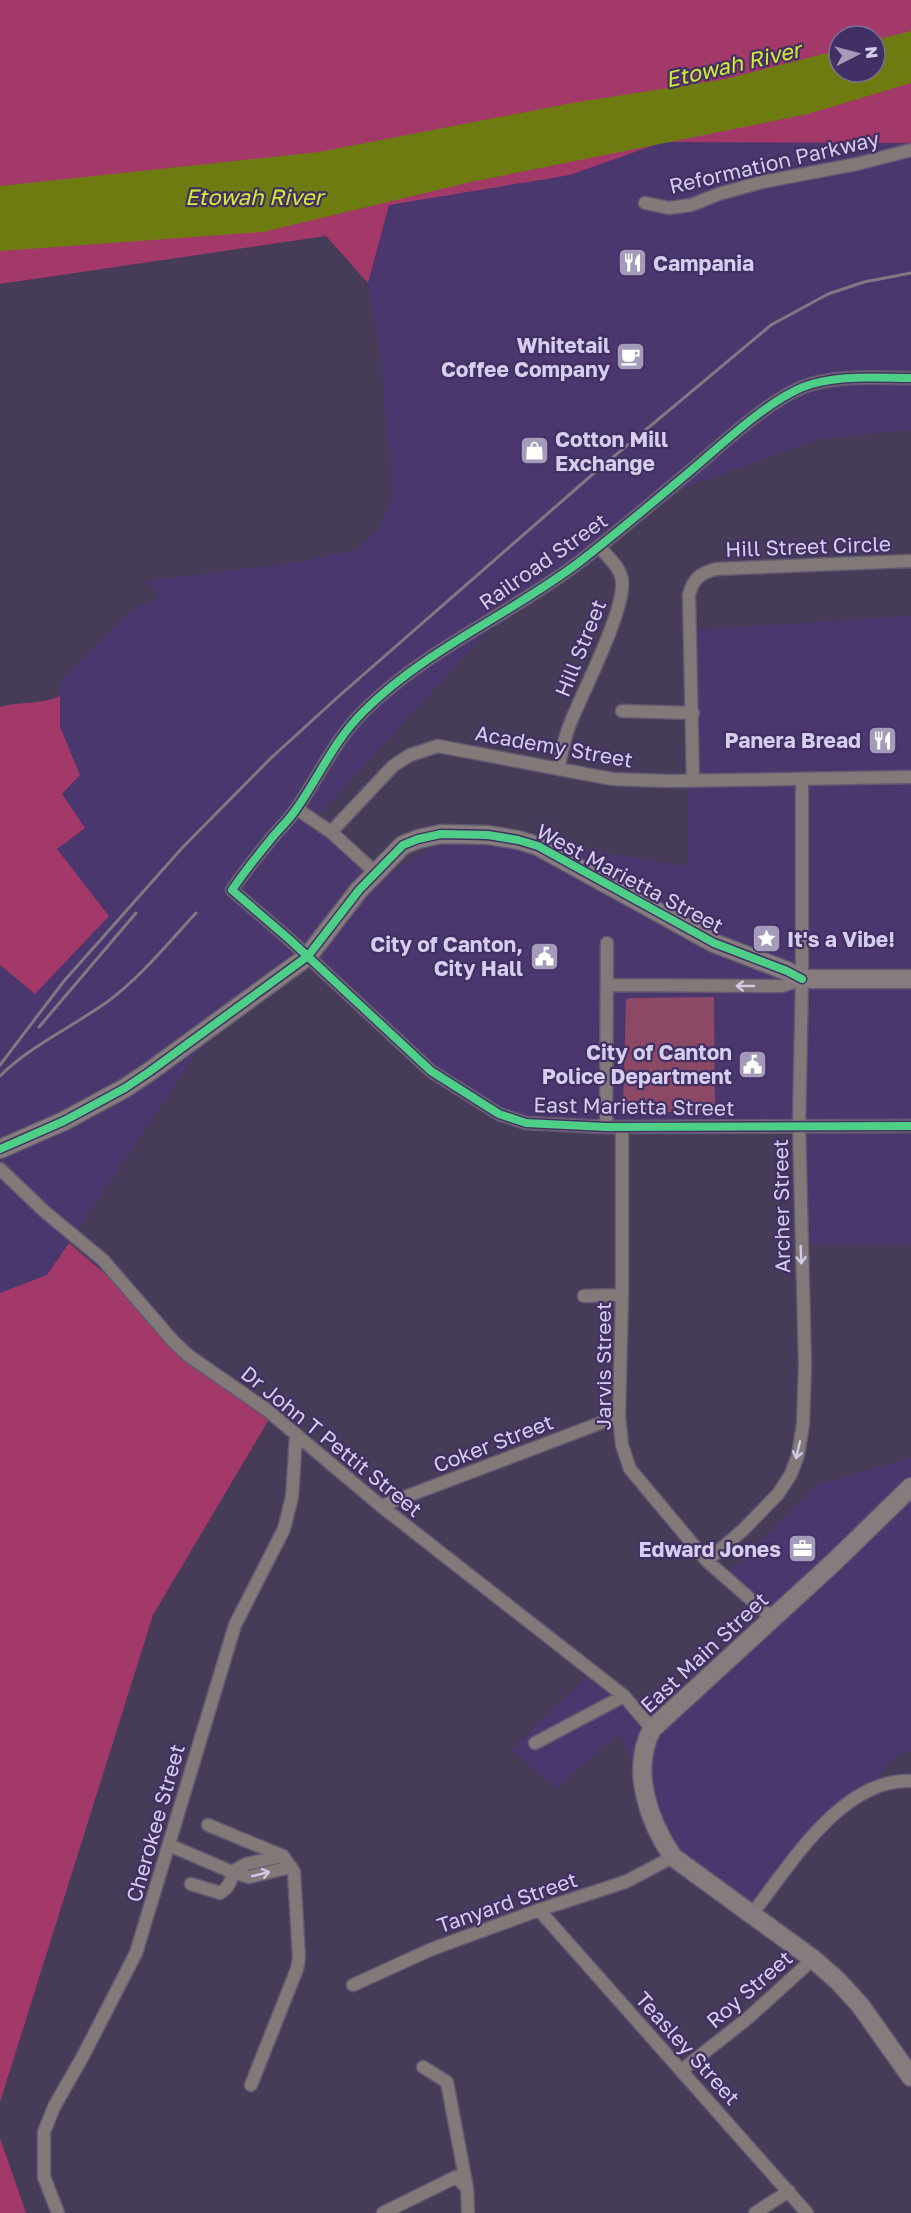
<svg xmlns="http://www.w3.org/2000/svg" width="911" height="2213" font-family="'Golos Text',sans-serif">
	<style>
		.built { fill: #4a376e }
		.green { fill: #8b4965 }
		.forest { fill: #a23969; fill-rule: evenodd }
		.water { fill: #6e7b10 }
		.lines { fill: none; stroke-linecap: round; stroke-linejoin: round }
		.street-casing { stroke: #615971; stroke-width: 15 }
		.secondary-casing { stroke: #615971; stroke-width: 21 }
		.street { stroke: #827978; stroke-width: 12 }
		.secondary { stroke: #867c7d; stroke-width: 18 }
		.rail { stroke: #807883; stroke-width: 3 }
		.cycleway-casing { stroke: #423064; stroke-width: 11 }
		.cycleway { stroke: #4dcf88; stroke-width: 8 }
		.oneway { stroke: #d2cae8 }
		.labels { text-anchor: middle; dominant-baseline: central; stroke-width: 4.5; stroke-linejoin: round; paint-order: stroke }
		.street-label { font-size: 21px; fill: #d6ceee; stroke: #423064 }
		.poi-label { font-size: 21px; font-weight: bold; fill: #d6ceee; stroke: #423064; text-anchor: end }
		.water-label { font-size: 22px; font-style: italic; fill: #d2eb36; stroke: #423064 }
	</style>
	<rect width="100%" height="100%" fill="#463c58"/>
	<!-- built -->
	<path class="built" d="M663,142L911,143V430L819,439L678,490L518,598L308,827L392,873L457,829L688,866L691,630L911,616V1244H804V1128H513L306,960L208,1036L47,1275L0,1293V965L35,994L57,849L62,794L80,775L60,727L59,689L64,677L131,610L160,597L145,581L300,562L356,550L378,530L393,496L379,344L368,283L389,205L570,175Z
		M911,1458V1750L899,1754L751,1915L669,1862L649,1802L619,1733L557,1788L511,1750L591,1673L663,1726L774,1624L725,1576L818,1484Z"/>
	<!-- green -->
	<path class="green" d="M714,997L715,1112H623L626,1000L630,998Z"/>
	<!-- forest -->
	<path class="forest" d="M0,0H911V143L663,142L570,175L389,205L368,283L326,236L0,284ZM839,36H875V72H839Z
		M60,696V727L80,775L62,794L85,828L57,849L109,916L35,994L0,965V707C20,701 41,705 60,696Z
		M69,1243L271,1416L153,1615L0,2102V1293L47,1275Z
		M0,2138L26,2213H0Z"/>
	<!-- water -->
	<path class="water" d="M911,31V83L808,114L471,182L263,232L0,251V186L319,152L572,103L726,79L839,50V72H875V40Z"/>
	<g class="lines">
		<defs>
			<path id="street" d="M645,203L669,208L691,205L719,194L762,182L857,164L911,150
				M911,378C877,378 836,374 803,387C769,401 730,437 701,462C662,495 623,528 582,560C512,614 427,648 363,712C334,741 320,775 297,808C290,819 279,829 271,839C257,856 244,872 232,890L289,939L431,1071L499,1114L526,1123L606,1127L911,1126
				M622,711L693,713
				M558,769C562,754 564,738 570,724C582,693 626,609 622,580C620,566 607,557 599,546
				M693,781L689,595C693,579 700,573 716,569L911,561
				M297,809L331,832L376,873
				M331,832L393,766L410,755L438,746L612,779L668,781L911,777
				M607,985L782,986L802,979
				M606,1127L607,943
				M622,1127V1295L619,1416L622,1445L630,1469L707,1561L773,1619
				M0,1169L44,1211L103,1260L173,1341L189,1356L267,1410L381,1506L624,1696L652,1729
				M584,1296L622,1295
				M381,1506L619,1416
				M707,1561L743,1530L778,1494L791,1474L798,1455L803,1424L805,1365L799,1126L802,979V779
				M535,1743L624,1696
				M208,1825L283,1856
				M169,1845L232,1872L249,1877L291,1867
				M232,1872L246,1864L283,1856
				M191,1884L220,1893C228,1888 232,1882 232,1872
				M539,1910L807,2213
				M751,1915C790,1866 841,1778 911,1781
				M353,1985L432,1949L539,1910L625,1882L673,1857
				M423,2067L447,2082L467,2188L468,2213
				M682,2070L748,2018L813,1959
				M251,2085L297,1969L299,1958L294,1872L283,1856
				M58,2213L44,2177V2132L54,2107L83,2056L136,1953L235,1625L284,1529L292,1497L296,1436
				M383,2213L456,2177L467,2188
				M755,2213L789,2191"/>
			<path id="secondary" d="M0,1149L64,1121L125,1088L149,1072L308,956L359,890L403,845L418,839L441,834L488,835L518,840L538,846L714,943L787,971L802,979H911
				M911,1487L835,1561L652,1729C630,1770 649,1822 673,1857L813,1959L838,1981L860,2005L911,2077"/>
		</defs>
		<!-- street casing -->
		<use href="#street" class="street-casing"/>
		<!-- secondary casing -->
		<use href="#secondary" class="secondary-casing"/>
		<!-- street -->
		<use href="#street" class="street"/>
		<!-- secondary -->
		<use href="#secondary" class="secondary"/>
		<!-- rail -->
		<path class="rail" d="M39,1027L136,913
			M0,1065L64,981L182,848L271,758L339,696L593,474L771,325L828,294L864,282L911,273
			M0,1076C30,1046 72,1027 107,1002C141,977 168,943 196,913"/>
		<defs>
			<path id="cycleway" d="M911,378C877,378 836,374 803,387C769,401 730,437 701,462C662,495 623,528 582,560C512,614 427,648 363,712C334,741 320,775 297,808C290,819 279,829 271,839C257,856 244,872 232,890L289,939L431,1071L499,1114L526,1123L606,1127L911,1126
				M0,1149L64,1121L125,1088L149,1072L308,956L359,890L403,845L418,839L441,834L488,835L518,840L538,846L714,943L787,971L802,979"/>
		</defs>
		<!-- cycleway casing -->
		<use href="#cycleway" class="cycleway-casing"/>
		<!-- cycleway -->
		<use href="#cycleway" class="cycleway"/>
	</g>
	<!-- one-way arrows -->
	<defs><path id="oneway-shaft" d="M-6 0H5M1.5-3L5.5 0L1.5 3" fill="none" stroke-width="1.6" stroke-linecap="round" stroke-linejoin="round" transform="scale(1.5)"/></defs>
	<g class="oneway">
		<use href="#oneway-shaft" transform="translate(745 986) rotate(180)"/>
		<use href="#oneway-shaft" transform="translate(801 1255) rotate(88)"/>
		<use href="#oneway-shaft" transform="translate(798 1450) rotate(103)"/>
		<use href="#oneway-shaft" transform="translate(261 1874) rotate(-14)"/>
	</g>
	<!-- icons -->
	<defs>
		<symbol id="restaurant-square" viewBox="-11 -11 22 22"><rect x="-9" y="-9" width="18" height="18" rx="4" fill="#a49bba" stroke="#423064"/><path d="M-5-6h1v4h1v-4h1v4h1v-4h1v5L-1.5 .5V6h-2V.5L-5-1ZM5-6V6H3V1.5H1.5Q1.5-4 5-6Z" fill="#fff"/></symbol>
		<symbol id="cafe-square" viewBox="-11 -11 22 22"><rect x="-9" y="-9" width="18" height="18" rx="4" fill="#a49bba" stroke="#423064"/><path d="M-5.5-4.5H6V0H3Q3 3.5 0 3.5H-2.5Q-5.5 3.5-5.5 0ZM3-3.2v2h1.7v-2ZM-6 4.5H4V6H-6Z" fill="#fff"/></symbol>
		<symbol id="shop-square" viewBox="-11 -11 22 22"><rect x="-9" y="-9" width="18" height="18" rx="4" fill="#a49bba" stroke="#423064"/><path d="M-5-2.5h2.3a2.7 3.5 0 0 1 5.4 0H5L5.5 6h-11ZM-1.5-2.5h3a1.5 2.3 0 0 0-3 0Z" fill="#fff"/></symbol>
		<symbol id="sight-square" viewBox="-11 -11 22 22"><rect x="-9" y="-9" width="18" height="18" rx="4" fill="#a49bba" stroke="#423064"/><path d="M0-6L1.8-2.2L6-1.7L2.9 1.2L3.7 5.4L0 3.3L-3.7 5.4L-2.9 1.2L-6-1.7L-1.8-2.2Z" fill="#fff"/></symbol>
		<symbol id="civic-square" viewBox="-11 -11 22 22"><rect x="-9" y="-9" width="18" height="18" rx="4" fill="#a49bba" stroke="#423064"/><path d="M-.6-6.5H3V-4.5H.6V-3L4-1V1h2V6H-6V1h2V-1L-.6-3ZM-1.2 2.5V6h2.4V2.5Z" fill="#fff"/></symbol>
		<symbol id="office-square" viewBox="-11 -11 22 22"><rect x="-9" y="-9" width="18" height="18" rx="4" fill="#a49bba" stroke="#423064"/><path d="M-6-3h4V-5.5h4V-3h4V5H-6ZM-1-4.5V-3h2v-1.5ZM-6 0V1H6V0Z" fill="#fff"/></symbol>
	</defs>
	<g fill-rule="evenodd">
		<use href="#restaurant-square" x="616" y="246" width="33" height="33"/>
		<use href="#cafe-square" x="614" y="340" width="33" height="33"/>
		<use href="#shop-square" x="518" y="434" width="33" height="33"/>
		<use href="#restaurant-square" x="866" y="724" width="33" height="33"/>
		<use href="#sight-square" x="750" y="922" width="33" height="33"/>
		<use href="#civic-square" x="528" y="940" width="33" height="33"/>
		<use href="#civic-square" x="736" y="1048" width="33" height="33"/>
		<use href="#office-square" x="786" y="1532" width="33" height="33"/>
	</g>
	<g class="labels">
		<!-- street labels -->
		<g class="street-label">
			<text transform="translate(774 162) rotate(-13)">Reformation Parkway</text>
			<text transform="translate(808 546) rotate(-2)">Hill Street Circle</text>
			<text transform="translate(543 561) rotate(-35)">Railroad Street</text>
			<text transform="translate(580 648) rotate(-68)">Hill Street</text>
			<text transform="translate(554 746) rotate(10)">Academy Street</text>
			<text transform="translate(630 878) rotate(28)">West Marietta Street</text>
			<text transform="translate(634 1106) rotate(1)">East Marietta Street</text>
			<text transform="translate(781 1206) rotate(-91)">Archer Street</text>
			<text transform="translate(603 1366) rotate(-90)">Jarvis Street</text>
			<text transform="translate(332 1441) rotate(39)">Dr John T Pettit Street</text>
			<text transform="translate(493 1443) rotate(-21)">Coker Street</text>
			<text transform="translate(704 1652) rotate(-43)">East Main Street</text>
			<text transform="translate(155 1823) rotate(-74)">Cherokee Street</text>
			<text transform="translate(507 1902) rotate(-19)">Tanyard Street</text>
			<text transform="translate(749 1989) rotate(-41)">Roy Street</text>
			<text transform="translate(688 2048) rotate(48)">Teasley Street</text>
		</g>
		<!-- poi labels -->
		<g class="poi-label">
			<text x="653" y="263" text-anchor="start">Campania</text>
			<text x="610" y="345">Whitetail<tspan x="610" dy="24">Coffee Company</tspan></text>
			<text x="555" y="439" text-anchor="start">Cotton Mill<tspan x="555" dy="24">Exchange</tspan></text>
			<text x="861" y="740">Panera Bread</text>
			<text x="787" y="939" text-anchor="start">It's a Vibe!</text>
			<text x="523" y="944">City of Canton,<tspan x="523" dy="24">City Hall</tspan></text>
			<text x="732" y="1052">City of Canton<tspan x="732" dy="24">Police Department</tspan></text>
			<text x="781" y="1549">Edward Jones</text>
		</g>
		<!-- water labels -->
		<g class="water-label">
			<text transform="translate(733 64) rotate(-13)">Etowah River</text>
			<text x="254" y="196">Etowah River</text>
		</g>
	</g>
	<!-- north arrow -->
	<g transform="translate(857 54) rotate(84)"><circle r="28" fill="#423064" stroke="#7d6f9b" stroke-width="1.5"/>
	<path d="M0-4.5L10 22L0 15L-10 22Z" fill="#a49bba"/>
	<text y="-9" font-size="16" font-weight="bold" text-anchor="middle" fill="#d6ceee">N</text>
	</g>
</svg>
